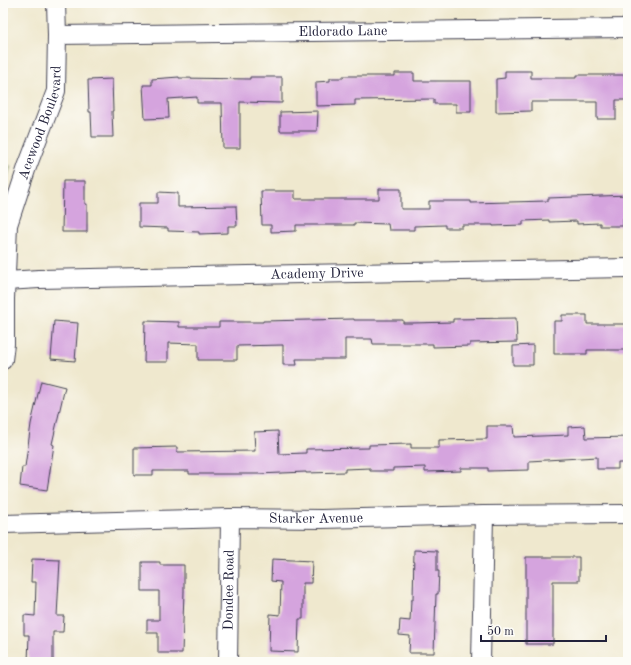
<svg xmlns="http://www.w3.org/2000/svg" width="631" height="665" font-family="'Old Standard TT',serif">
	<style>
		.green { fill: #afc86d; stroke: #687554 }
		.building { fill: #d5a4de }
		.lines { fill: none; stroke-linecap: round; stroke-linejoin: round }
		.minor-casing { stroke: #414051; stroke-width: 20 }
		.minor { stroke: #fff; stroke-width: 18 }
		.labels { text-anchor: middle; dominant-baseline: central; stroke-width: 3.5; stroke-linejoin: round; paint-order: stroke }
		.street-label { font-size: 14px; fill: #22223b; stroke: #fdfcf7 }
	</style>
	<rect width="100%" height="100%" fill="#fdfcf7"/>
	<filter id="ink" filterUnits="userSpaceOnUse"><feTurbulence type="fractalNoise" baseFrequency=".025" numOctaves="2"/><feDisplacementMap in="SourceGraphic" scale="8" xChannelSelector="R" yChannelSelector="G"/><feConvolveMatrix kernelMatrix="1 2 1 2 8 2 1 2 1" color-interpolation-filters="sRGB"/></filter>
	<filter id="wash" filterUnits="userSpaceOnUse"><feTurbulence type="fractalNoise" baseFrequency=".012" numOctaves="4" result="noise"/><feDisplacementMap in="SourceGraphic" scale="16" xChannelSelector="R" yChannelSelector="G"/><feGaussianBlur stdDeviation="0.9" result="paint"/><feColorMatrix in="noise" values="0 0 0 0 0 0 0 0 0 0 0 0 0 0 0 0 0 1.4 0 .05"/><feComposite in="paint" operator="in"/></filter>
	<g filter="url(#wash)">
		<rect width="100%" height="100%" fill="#efe8ce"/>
		<!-- green -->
		<path class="green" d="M3,166H11L3,192Z"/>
		<g id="blocks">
			<!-- building -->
			<path class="building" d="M505,71H531V78H576V75H628V100H616V119H597V102H531V111L496,112V79L505,78Z
				M395,73H414V81H471V112H456V104H434V99L355,100V105L316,106V82L330,81V78H343V76H395Z
				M179,77V78L250,79V77H282V103L240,102V148H223L222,103H197V97L168,99L169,118L145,119L143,85H152V79Z
				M112,79L113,111H112L113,137H92L91,112H89L88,80Z
				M318,111L317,131H280V112Z
				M63,181H85V204H87V232H62Z
				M379,189H401V209H429V201H471V203L548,201V198L628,195V218H623V226H600V223L577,224V221L549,222V220L523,221V225L493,226V225H462V228H445V225L414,226V230H389L388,224L354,223V225H296V231L271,232V225H262L261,191H295V199H379Z
				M158,192L178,193V207L236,206L237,226H228V233L199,234V232L168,231V228L139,227V203H158Z
				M562,315H587V324H628V350H587V354H554V321H562Z
				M516,318L517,342L470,343V346L433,347V344H373L372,339H345V359H296L297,365H283V345L237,346V360H198V344L168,343V362H144L145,321L179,322V327H219V322H263V321L354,319V320H403V323H412L453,322V319Z
				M54,321L78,323L75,361L51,359Z
				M533,345V365H513V346Z
				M41,381L65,387L52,444L54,445L47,490L20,486L22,467H25L31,424Z
				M487,426H513L514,437L568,435V427L585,426L586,438L628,437V463H618V469H597V457L529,461V470L488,471V468H461V471L425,472V467L393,468V471H370V468L345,469V472L306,473V472L258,474H189V471H153V475H134V448L177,447V452L255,451L254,432L278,431L279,454L306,453V449L369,448V445L411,444V448H439V440L487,439Z
				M414,550L437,551V571H439L438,594H436L434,653H409L410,636L399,635L400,620L410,621L411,600H413Z
				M526,557H579V581H553V644H526Z
				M32,559L60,560L57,616H64L63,632H53V662H28L29,635H24V615L35,616L36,582H31Z
				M272,559L312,561L311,583H303V619H299L298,652L269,651L270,614L280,615L281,582L271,581Z
				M142,562H160V565H184V591L182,653H158V633H147V620H159V591H142Z"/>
		</g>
	</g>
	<g filter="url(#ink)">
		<use href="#blocks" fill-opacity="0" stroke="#414051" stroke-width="1"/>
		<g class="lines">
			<defs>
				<g id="minor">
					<path id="s1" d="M57,35L628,28"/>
					<path id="s2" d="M6,281L39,279L628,268"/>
					<path id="s3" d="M3,360L5,344V299L8,225L27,167L56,91L57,35L56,3"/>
					<path id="s4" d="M3,524L230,518L321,519L484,515L628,514"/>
					<path id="s5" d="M228,662L230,518"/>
					<path d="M481,662L484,515"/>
				</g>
			</defs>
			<!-- minor casing -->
			<use href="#minor" class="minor-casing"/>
			<!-- minor -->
			<use href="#minor" class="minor"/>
		</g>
	</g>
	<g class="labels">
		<!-- street labels -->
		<g class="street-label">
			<text stroke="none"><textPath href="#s1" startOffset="286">Eldorado Lane</textPath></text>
			<text stroke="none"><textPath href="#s3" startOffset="243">Acewood Boulevard</textPath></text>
			<text stroke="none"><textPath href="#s2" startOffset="311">Academy Drive</textPath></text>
			<text stroke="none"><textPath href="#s4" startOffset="313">Starker Avenue</textPath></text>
			<text stroke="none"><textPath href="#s5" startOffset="72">Dondee Road</textPath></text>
		</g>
	</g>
	<!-- margin -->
	<rect width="631" height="665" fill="none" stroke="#fdfcf7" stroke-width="16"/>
	<!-- scale -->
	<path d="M481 635v6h125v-6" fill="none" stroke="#22223b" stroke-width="2"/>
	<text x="487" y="635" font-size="12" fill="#22223b" stroke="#fdfcf7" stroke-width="3" paint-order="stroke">50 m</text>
</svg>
